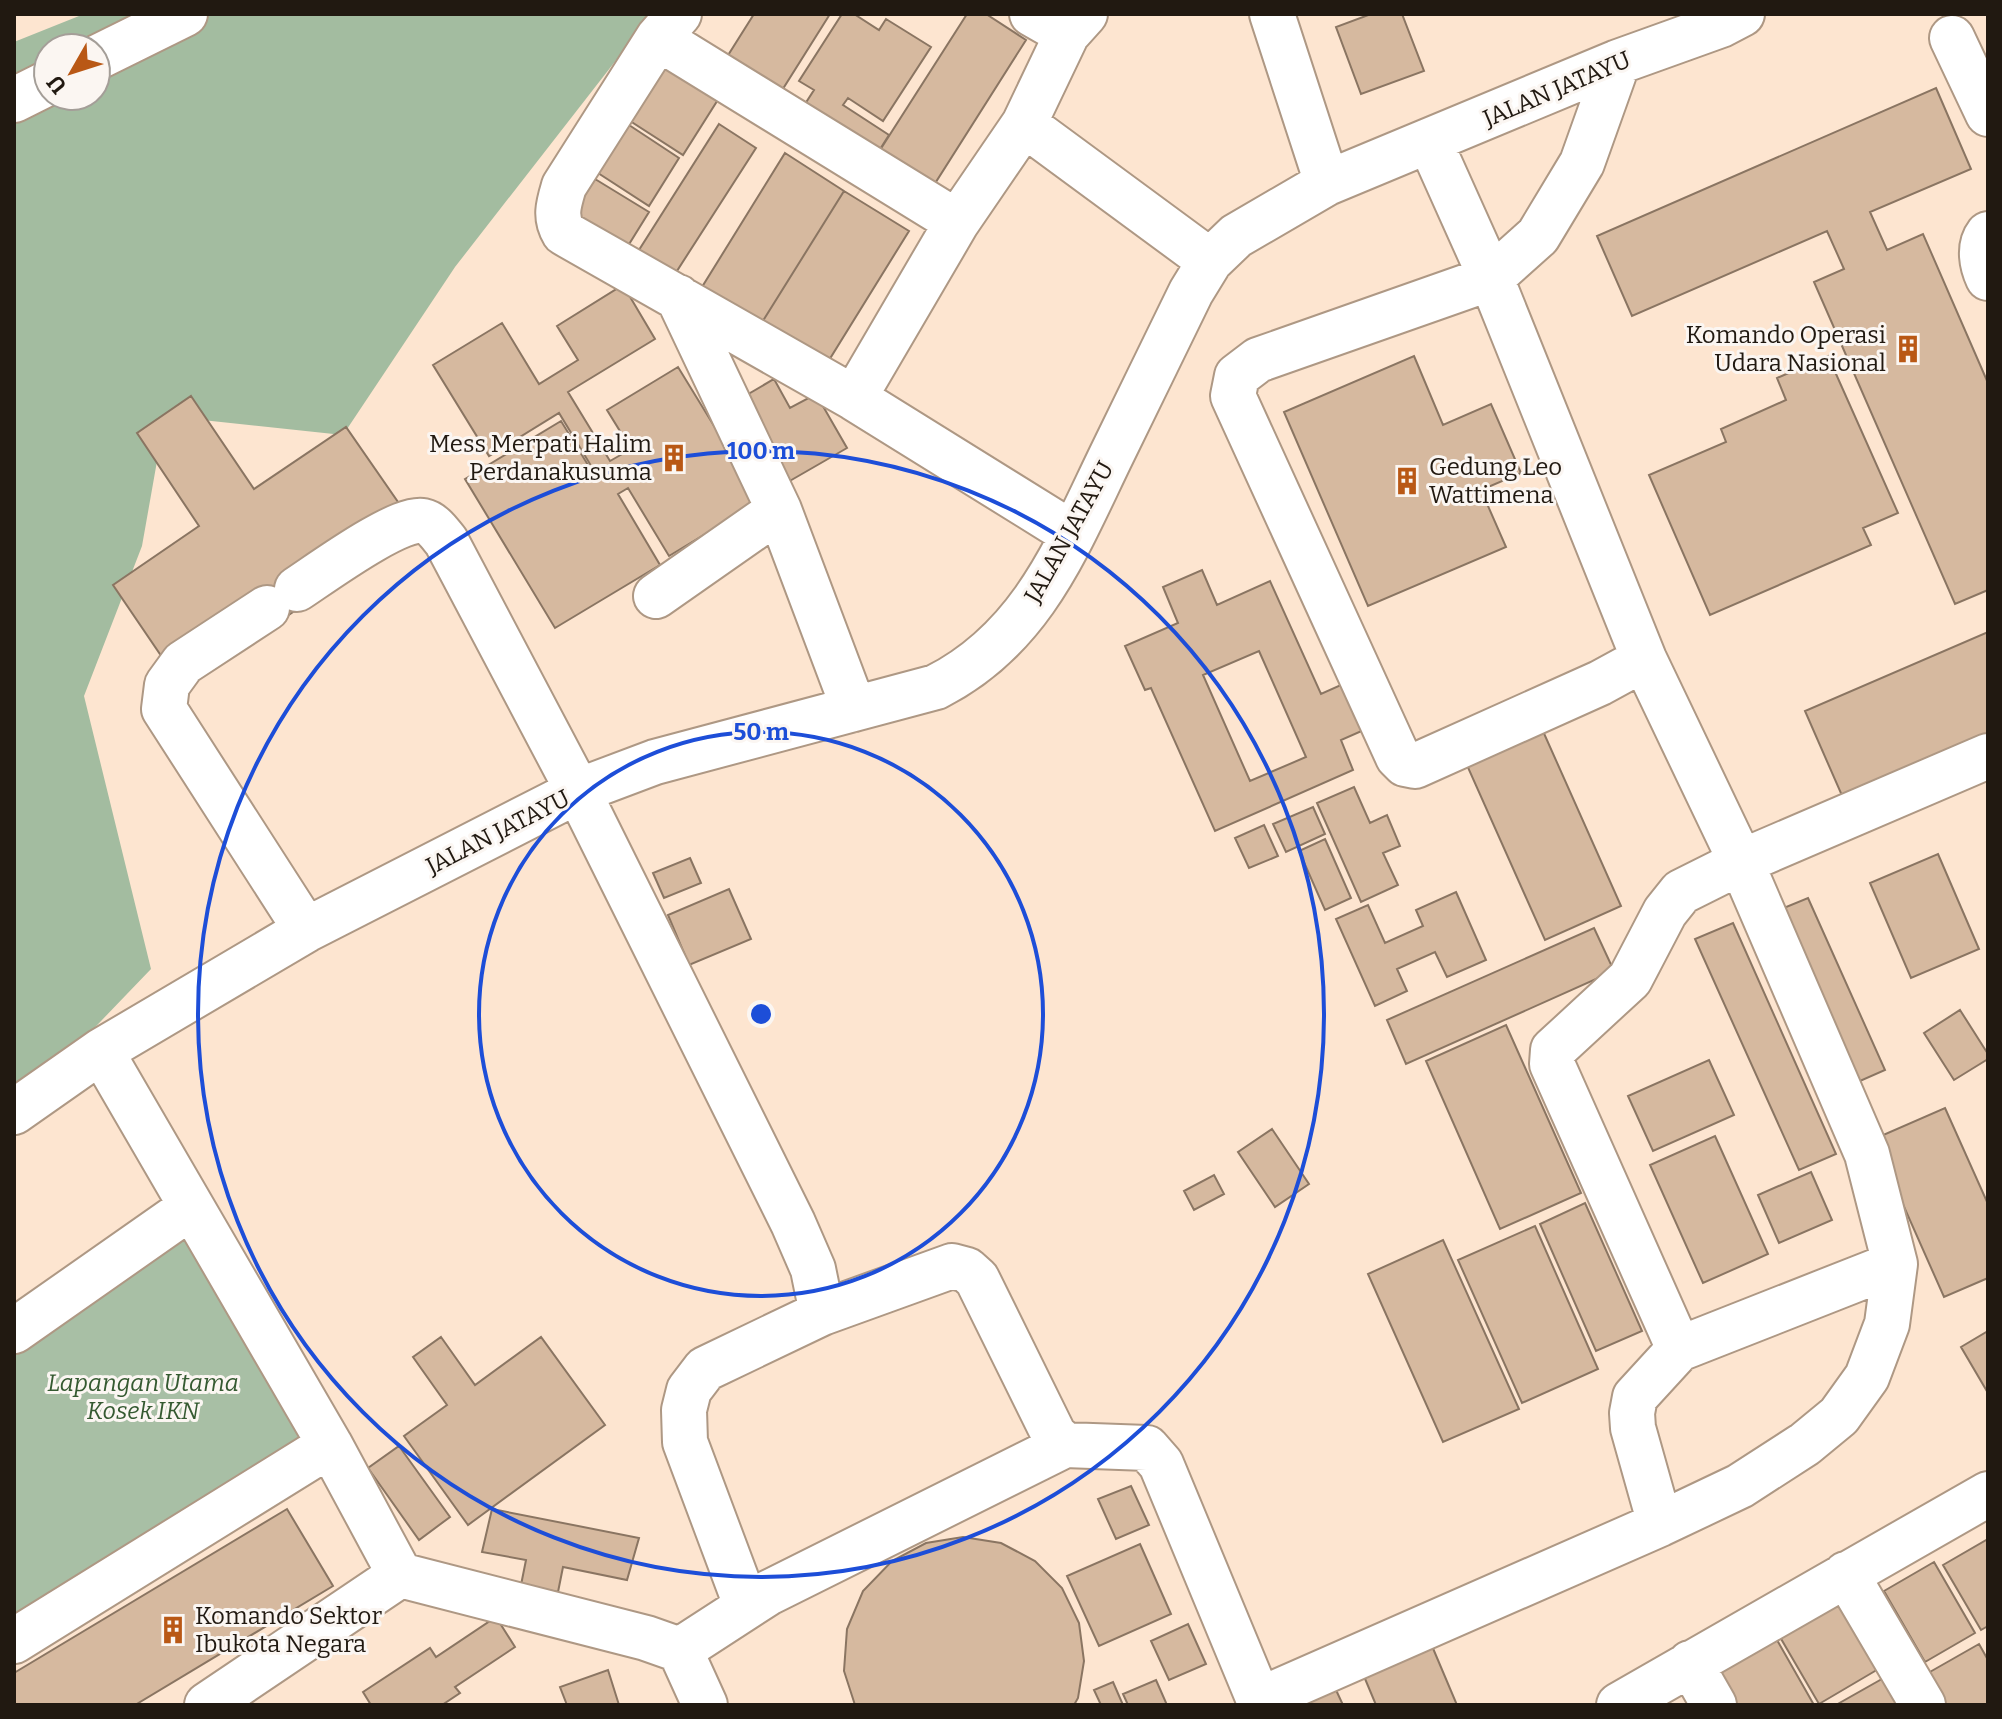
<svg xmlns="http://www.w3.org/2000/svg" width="2002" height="1719" font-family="Bitter,serif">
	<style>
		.green { fill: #a8bfa5 }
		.forest { fill: #a3bca0; fill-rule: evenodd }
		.building { fill: #d6b99f; stroke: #8a7562; stroke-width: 2; fill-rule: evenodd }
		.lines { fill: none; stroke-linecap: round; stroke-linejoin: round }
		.minor-casing { stroke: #ae9884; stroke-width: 48 }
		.minor { stroke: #fff; stroke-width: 44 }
		.ring { fill: none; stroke: #1d4ed8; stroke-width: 4 }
		.labels { text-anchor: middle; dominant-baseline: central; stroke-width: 6; stroke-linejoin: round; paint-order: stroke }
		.street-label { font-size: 24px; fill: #211911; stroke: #fbf6f2 }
		.poi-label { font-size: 24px; fill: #211911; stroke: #fbf6f2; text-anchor: end }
		.park-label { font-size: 24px; font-style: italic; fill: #355a31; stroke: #fbf6f2 }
		.centre { fill: #1d4ed8; stroke: #fbf6f2; stroke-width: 4 }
		.ring-label { font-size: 24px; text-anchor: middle; font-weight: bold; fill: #1d4ed8; stroke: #fbf6f2; stroke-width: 6; stroke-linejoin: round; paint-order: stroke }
	</style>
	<rect width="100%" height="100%" fill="#fde5d0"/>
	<!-- green -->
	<path class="green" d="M190,1231L321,1436L14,1631V1328Z"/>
	<!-- forest -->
	<path class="forest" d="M84,14H652L455,267L343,435L165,416L142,546L84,696L151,969L77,1046L14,1089V42ZM48,48H96V96H48Z"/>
	<!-- building -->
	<path class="building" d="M754,14H830L774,103L720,68Z
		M842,14H854L879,30L886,19L931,47L883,121L848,98L843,105L889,135L870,165L796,118L814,90L799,81Z
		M967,14H986L1026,40L927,196L873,161Z
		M1371,14H1402L1424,71L1361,94L1336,27Z
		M664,62L719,98L683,155L627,119Z
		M1936,88L1971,169L1870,212L1887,250L1923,234L1988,383V590L1955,604L1814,282L1844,269L1827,231L1632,316L1597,236Z
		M719,124L756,148L675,274L639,250Z
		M629,125L679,158L649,206L598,173Z
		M785,153L844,191L761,324L702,287Z
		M595,179L649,212L618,262L564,228Z
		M844,191L909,231L826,365L761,324Z
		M623,285L655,339L568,392L610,461L631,449L607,410L678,367L760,501L669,556L628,488L618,494L660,565L555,628L465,479L561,421L588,465L590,464L559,413L489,456L433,365L502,323L539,384L578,360L557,326Z
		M1414,356L1443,425L1491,404L1521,473L1481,490L1506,547L1368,606L1284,412Z
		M1828,356L1898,513L1863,528L1871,545L1710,615L1649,475L1726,442L1721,429L1786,400L1777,378Z
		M774,379L790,408L816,394L847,448L781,486L733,403Z
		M191,396L254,489L346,427L398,502L288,576L306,603L277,623L164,660L113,585L199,526L137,433Z
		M1202,570L1217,605L1270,581L1321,694L1352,680L1373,726L1341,740L1353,770L1215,831L1151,688L1145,690L1125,646L1178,623L1163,587ZM1259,651L1306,757L1250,781L1203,675Z
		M1988,632V745L1847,807L1805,711Z
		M1538,720L1621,906L1545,940L1462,754Z
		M1354,787L1370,823L1387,815L1400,846L1383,853L1398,885L1361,902L1317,803Z
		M1313,807L1325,834L1286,852L1273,824Z
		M1264,825L1278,856L1249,868L1235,838Z
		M1325,839L1351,898L1325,910L1299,851Z
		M1938,854L1979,949L1911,978L1870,883Z
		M690,858L701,883L664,898L653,873Z
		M729,889L751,939L689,965L668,915Z
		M1456,892L1486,960L1447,977L1435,952L1397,969L1407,991L1375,1006L1336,919L1368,905L1385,943L1423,926L1416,910Z
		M1808,898L1885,1070L1851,1085L1774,912Z
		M1733,923L1836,1154L1799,1170L1695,939Z
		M1594,928L1614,971L1406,1064L1387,1020Z
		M1960,1010L1988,1054V1059L1954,1080L1924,1033Z
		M1506,1025L1581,1193L1500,1229L1426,1061Z
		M1709,1060L1734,1115L1653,1151L1628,1096Z
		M1945,1108L1988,1204V1278L1944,1297L1874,1139Z
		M1272,1129L1309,1184L1275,1207L1238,1152Z
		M1715,1136L1768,1254L1703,1283L1650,1165Z
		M1811,1172L1832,1220L1779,1243L1758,1195Z
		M1214,1175L1224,1194L1194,1210L1184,1191Z
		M1585,1203L1642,1331L1596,1351L1540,1224Z
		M1535,1226L1598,1369L1522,1403L1458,1260Z
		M1443,1240L1519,1409L1443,1442L1368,1274Z
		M1988,1331V1393L1961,1347Z
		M441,1337L475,1385L541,1337L605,1425L468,1525L404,1436L447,1405L413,1357Z
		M399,1446L450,1517L419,1540L368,1468Z
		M1131,1486L1149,1525L1116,1539L1098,1499Z
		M287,1509L333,1586L135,1705H14V1673Z
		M492,1509L639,1538L627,1580L563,1567L558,1592L521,1585L526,1560L482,1552Z
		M963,1537L1001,1543L1035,1561L1062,1588L1079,1623L1084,1661L1078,1698L1074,1705H855L844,1671L847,1629L863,1591L892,1561L926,1543Z
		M1988,1539V1626L1981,1630L1943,1565Z
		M1140,1544L1171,1614L1099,1646L1067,1576Z
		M1934,1562L1975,1633L1925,1662L1884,1591Z
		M1853,1595L1892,1661L1819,1704L1780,1637Z
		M496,1617L515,1647L455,1687L460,1693L442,1705H371L363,1692L430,1648L436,1657Z
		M1188,1624L1206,1664L1169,1680L1151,1641Z
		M1777,1640L1814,1705H1724L1709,1679Z
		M1979,1644L1988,1660V1705H1928L1914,1681Z
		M1432,1646L1457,1705H1376L1363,1674Z
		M608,1670L619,1705H567L560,1687Z
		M1896,1671L1915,1705H1836Z
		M1156,1680L1167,1705H1128L1123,1694Z
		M1113,1682L1123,1705H1101L1094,1690Z
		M1336,1690L1343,1705H1303Z"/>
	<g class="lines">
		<defs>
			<path id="minor" d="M679,14L658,38L564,186C559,203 554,217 564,233L854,398L1073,534
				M1032,14L1067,34
				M1272,14L1327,183
				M658,38L957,222
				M1952,38L1988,114
				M96,58L185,14
				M1618,62L1582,163L1538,236L1491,278L1258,360L1237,376L1233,396L1398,757L1405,764L1415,766L1600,683L1644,659
				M14,100L48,83
				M1024,124L1210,261
				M1988,234C1978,247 1982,265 1988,278
				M678,297L779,510L854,709
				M854,398L957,222L1024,124L1067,34L1085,14
				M297,589C320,574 399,516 423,521C433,523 440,534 446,541L578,791L793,1223L813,1269L822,1313L952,1266L967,1270L977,1279L1054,1435L1065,1445L1147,1448L1161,1464L1259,1700L1660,1524L1740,1486L1805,1444L1839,1416L1867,1377L1887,1324L1895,1264L1867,1154L1741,862L1644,659L1491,278L1430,142
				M656,596L779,510
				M267,608L183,663L167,685L164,709L306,930
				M101,1051L330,1445
				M14,1112L101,1051L306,930L578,791L655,762L936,687C1031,639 1066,549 1110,458C1137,403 1164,347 1191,292L1210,261L1236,236L1327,183L1618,62L1721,25L1742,14
				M14,1331L191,1207
				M1679,1349L1552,1064L1553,1050L1630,979L1665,912L1681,892L1741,862L1988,756
				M1660,1524L1633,1428L1632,1413L1635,1397L1679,1349L1895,1264
				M1846,1574L1923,1705
				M746,1605L685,1442L684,1410L689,1390L705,1369L822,1313
				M14,1641L330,1445L400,1575
				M680,1650L768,1593L1065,1445
				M1690,1663L1714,1705
				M207,1705L400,1575L646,1638L680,1650L705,1705
				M1619,1705L1988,1494"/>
		</defs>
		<!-- minor casing -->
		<use href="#minor" class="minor-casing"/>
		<!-- minor -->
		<use href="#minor" class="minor"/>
	</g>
	<!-- distance rings -->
	<g class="ring">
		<circle cx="761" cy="1014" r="282"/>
		<circle cx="761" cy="1014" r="563"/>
	</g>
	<!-- icons -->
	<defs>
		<symbol id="building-bare" viewBox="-9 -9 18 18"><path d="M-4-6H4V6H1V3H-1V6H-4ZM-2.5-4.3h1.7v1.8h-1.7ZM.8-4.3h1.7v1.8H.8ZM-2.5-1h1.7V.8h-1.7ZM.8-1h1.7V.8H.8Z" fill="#b95815" stroke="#fbf6f2" stroke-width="2.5" paint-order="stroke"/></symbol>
	</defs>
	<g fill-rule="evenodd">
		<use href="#building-bare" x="1888" y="329" width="40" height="40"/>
		<use href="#building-bare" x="654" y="438" width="40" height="40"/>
		<use href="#building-bare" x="1387" y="461" width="40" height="40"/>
		<use href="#building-bare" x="153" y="1610" width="40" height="40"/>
	</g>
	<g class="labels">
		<!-- street labels -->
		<g class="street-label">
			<text transform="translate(1557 89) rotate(-23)">JALAN JATAYU</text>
			<text transform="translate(1069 532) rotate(-61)">JALAN JATAYU</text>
			<text transform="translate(498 832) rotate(-27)">JALAN JATAYU</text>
		</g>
		<!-- poi labels -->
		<g class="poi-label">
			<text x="1886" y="335">Komando Operasi<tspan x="1886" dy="28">Udara Nasional</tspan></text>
			<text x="652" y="444">Mess Merpati Halim<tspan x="652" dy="28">Perdanakusuma</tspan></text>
			<text x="1429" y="467" text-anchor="start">Gedung Leo<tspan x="1429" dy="28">Wattimena</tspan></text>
			<text x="195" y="1616" text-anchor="start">Komando Sektor<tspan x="195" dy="28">Ibukota Negara</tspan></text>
		</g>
		<!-- park labels -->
		<g class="park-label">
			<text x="143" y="1383">Lapangan Utama<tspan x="143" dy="28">Kosek IKN</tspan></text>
		</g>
	</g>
	<circle cx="761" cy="1014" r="12" class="centre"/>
	<g class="ring-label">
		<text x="761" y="459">100 m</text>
		<text x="761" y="740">50 m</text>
	</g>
	<!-- border -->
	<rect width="2002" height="1719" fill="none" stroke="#211911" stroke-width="32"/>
	<!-- north arrow -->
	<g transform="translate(72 72) rotate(231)"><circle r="38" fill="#fbf6f2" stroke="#a49e98" stroke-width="2"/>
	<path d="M0-6L14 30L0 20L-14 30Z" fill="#b95815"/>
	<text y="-12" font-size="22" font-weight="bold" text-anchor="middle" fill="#211911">U</text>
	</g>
</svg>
